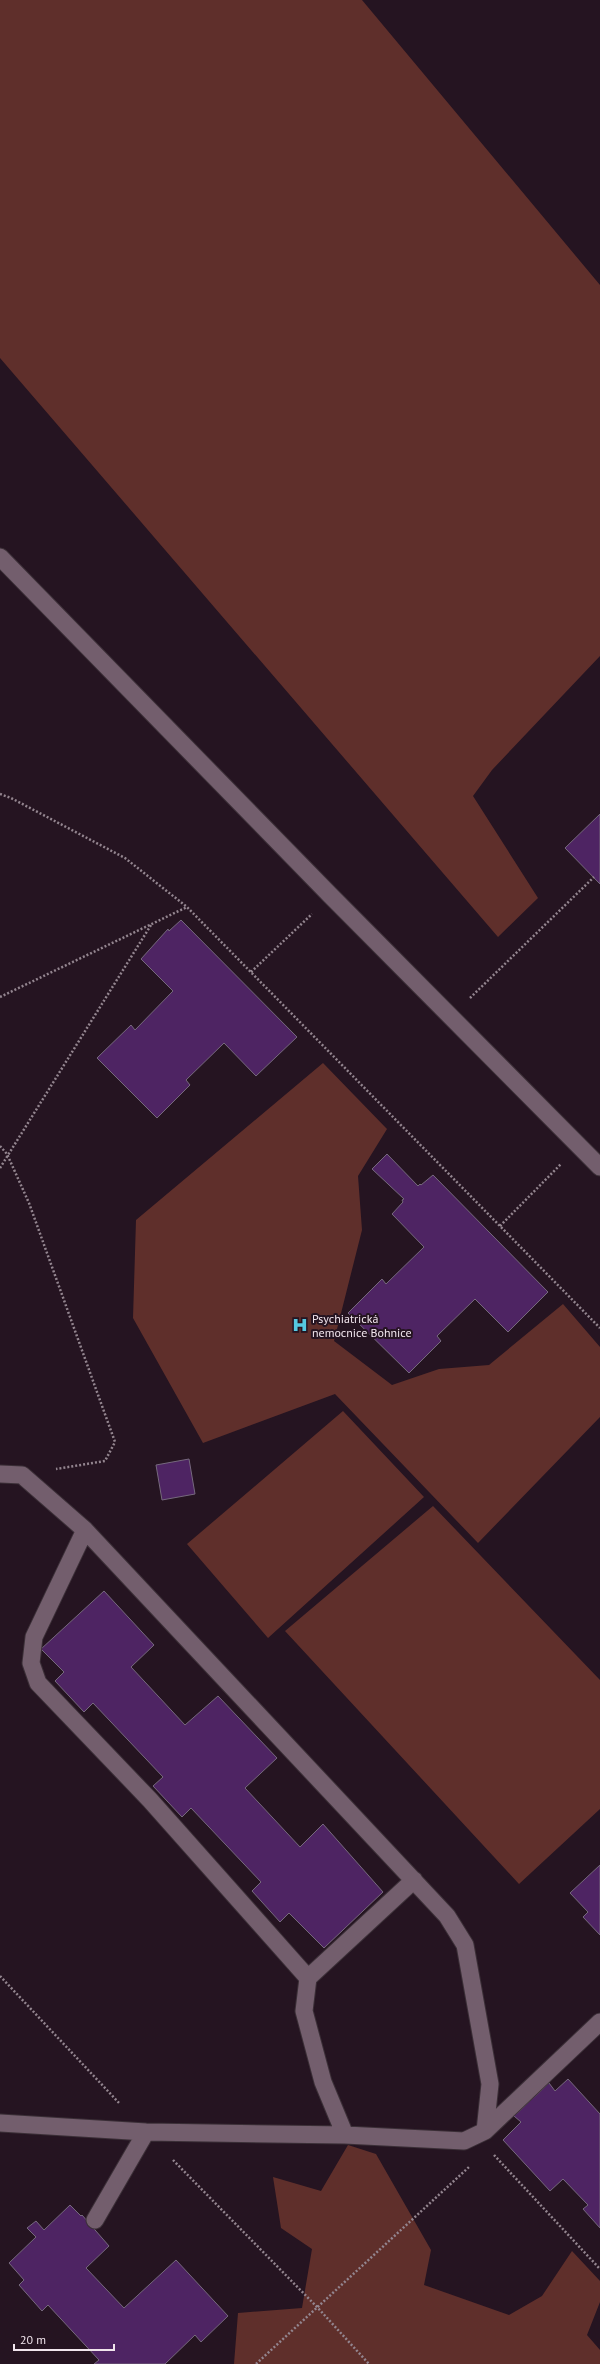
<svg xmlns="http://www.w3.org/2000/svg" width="600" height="2364" font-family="'PT Sans',sans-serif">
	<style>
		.green { fill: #5f2f2b }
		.building { fill: #4e2463; stroke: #76697d }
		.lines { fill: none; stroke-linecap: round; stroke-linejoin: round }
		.service-casing { stroke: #3b2f37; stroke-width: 19 }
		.path { stroke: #93858f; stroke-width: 2.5; stroke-dasharray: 2 2; stroke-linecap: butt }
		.service { stroke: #735e6d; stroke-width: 17 }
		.labels { text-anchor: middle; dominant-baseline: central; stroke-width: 4; stroke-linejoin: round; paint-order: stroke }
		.poi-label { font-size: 12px; fill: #f1e5ed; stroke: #251421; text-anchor: start }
	</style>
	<rect width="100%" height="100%" fill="#251421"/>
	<!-- green -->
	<path class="green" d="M0,0H362L600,285V656L492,770L473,796L538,898L498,937L0,358Z
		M323,1063L387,1129L358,1176L362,1230L334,1341L392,1385L439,1369L489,1365L563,1304L600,1347V1417L478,1543L335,1394L203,1443L133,1318L136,1220Z
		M343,1411L424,1497L268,1638L187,1544Z
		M433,1506L600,1680V1809L519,1884L285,1631Z
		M348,2145L376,2154L431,2250L424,2285L509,2315L542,2296L572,2251L600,2281V2302L587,2335L600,2350V2364H234L238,2313L302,2308L312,2249L281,2228L273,2177L321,2191Z"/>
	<!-- building -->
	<path class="building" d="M600,814V884L565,848Z
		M181,920L297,1037L256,1076L224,1043L186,1080L190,1085L157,1118L97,1058L131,1025L135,1030L173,991L141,959L168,929L169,931Z
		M387,1154L418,1186L420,1184L421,1185L433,1175L548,1292L508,1332L475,1299L437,1336L441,1341L409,1373L348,1313L382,1279L386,1284L424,1247L392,1214L403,1202L402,1200L404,1199L372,1169Z
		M189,1459L195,1494L162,1500L156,1465Z
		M104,1591L154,1645L131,1667L185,1725L218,1696L277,1758L245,1788L300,1847L323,1824L383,1892L324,1948L289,1913L280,1922L252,1891L261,1882L191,1808L182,1817L153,1786L163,1777L93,1703L84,1712L55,1681L64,1672L41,1649Z
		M600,1865V1935L583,1917L588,1912L570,1893Z
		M568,2079L600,2114V2228L583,2209L588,2205L563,2179L550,2191L503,2140L521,2122L514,2116L549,2083L555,2091Z
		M70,2205L81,2216L82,2215L109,2246L86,2268L124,2308L176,2260L228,2316L201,2342L195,2335L165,2364H94L99,2360L48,2305L42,2311L19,2285L24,2280L9,2263L36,2237L27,2228L36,2221L44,2230Z"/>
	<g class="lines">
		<defs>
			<path id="service" d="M0,557L331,896L600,1167
				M0,1474L22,1475L85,1530L447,1916L465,1945L490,2084L485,2131
				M85,1530L34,1637L31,1663L38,1683L150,1800L308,1978
				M0,2123L146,2132L345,2135L464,2141L485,2131L600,2022
				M345,2135L323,2082L304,2011L308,1978L414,1880
				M95,2220L146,2132"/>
		</defs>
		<!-- service casing -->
		<use href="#service" class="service-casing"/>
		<!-- path -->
		<path class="path" d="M0,794L11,798L125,858L187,907
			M251,972L312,914
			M0,997L187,907L600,1328
			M470,998L594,877
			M0,1146L7,1154L29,1203L115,1442L105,1461L56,1469
			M0,1168L151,925
			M500,1226L561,1164
			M0,1976L120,2104
			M494,2155L600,2269
			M173,2160L318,2308L369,2364
			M256,2364L469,2167"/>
		<!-- service -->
		<use href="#service" class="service"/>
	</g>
	<!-- icons -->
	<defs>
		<symbol id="hospital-bare" viewBox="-9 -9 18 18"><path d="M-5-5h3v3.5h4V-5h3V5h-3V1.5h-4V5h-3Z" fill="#56c9e1" stroke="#251421" stroke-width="2.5" paint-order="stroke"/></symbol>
	</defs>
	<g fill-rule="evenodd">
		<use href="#hospital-bare" x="289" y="1314" width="22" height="22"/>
	</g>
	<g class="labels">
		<!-- poi labels -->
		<g class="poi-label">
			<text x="312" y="1318">Psychiatrická<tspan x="312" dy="14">nemocnice Bohnice</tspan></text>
		</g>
	</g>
	<!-- scale -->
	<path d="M14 2344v6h100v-6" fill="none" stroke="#f1e5ed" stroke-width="2"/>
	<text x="20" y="2344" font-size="12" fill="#f1e5ed" stroke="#251421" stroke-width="3" paint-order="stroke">20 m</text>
</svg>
